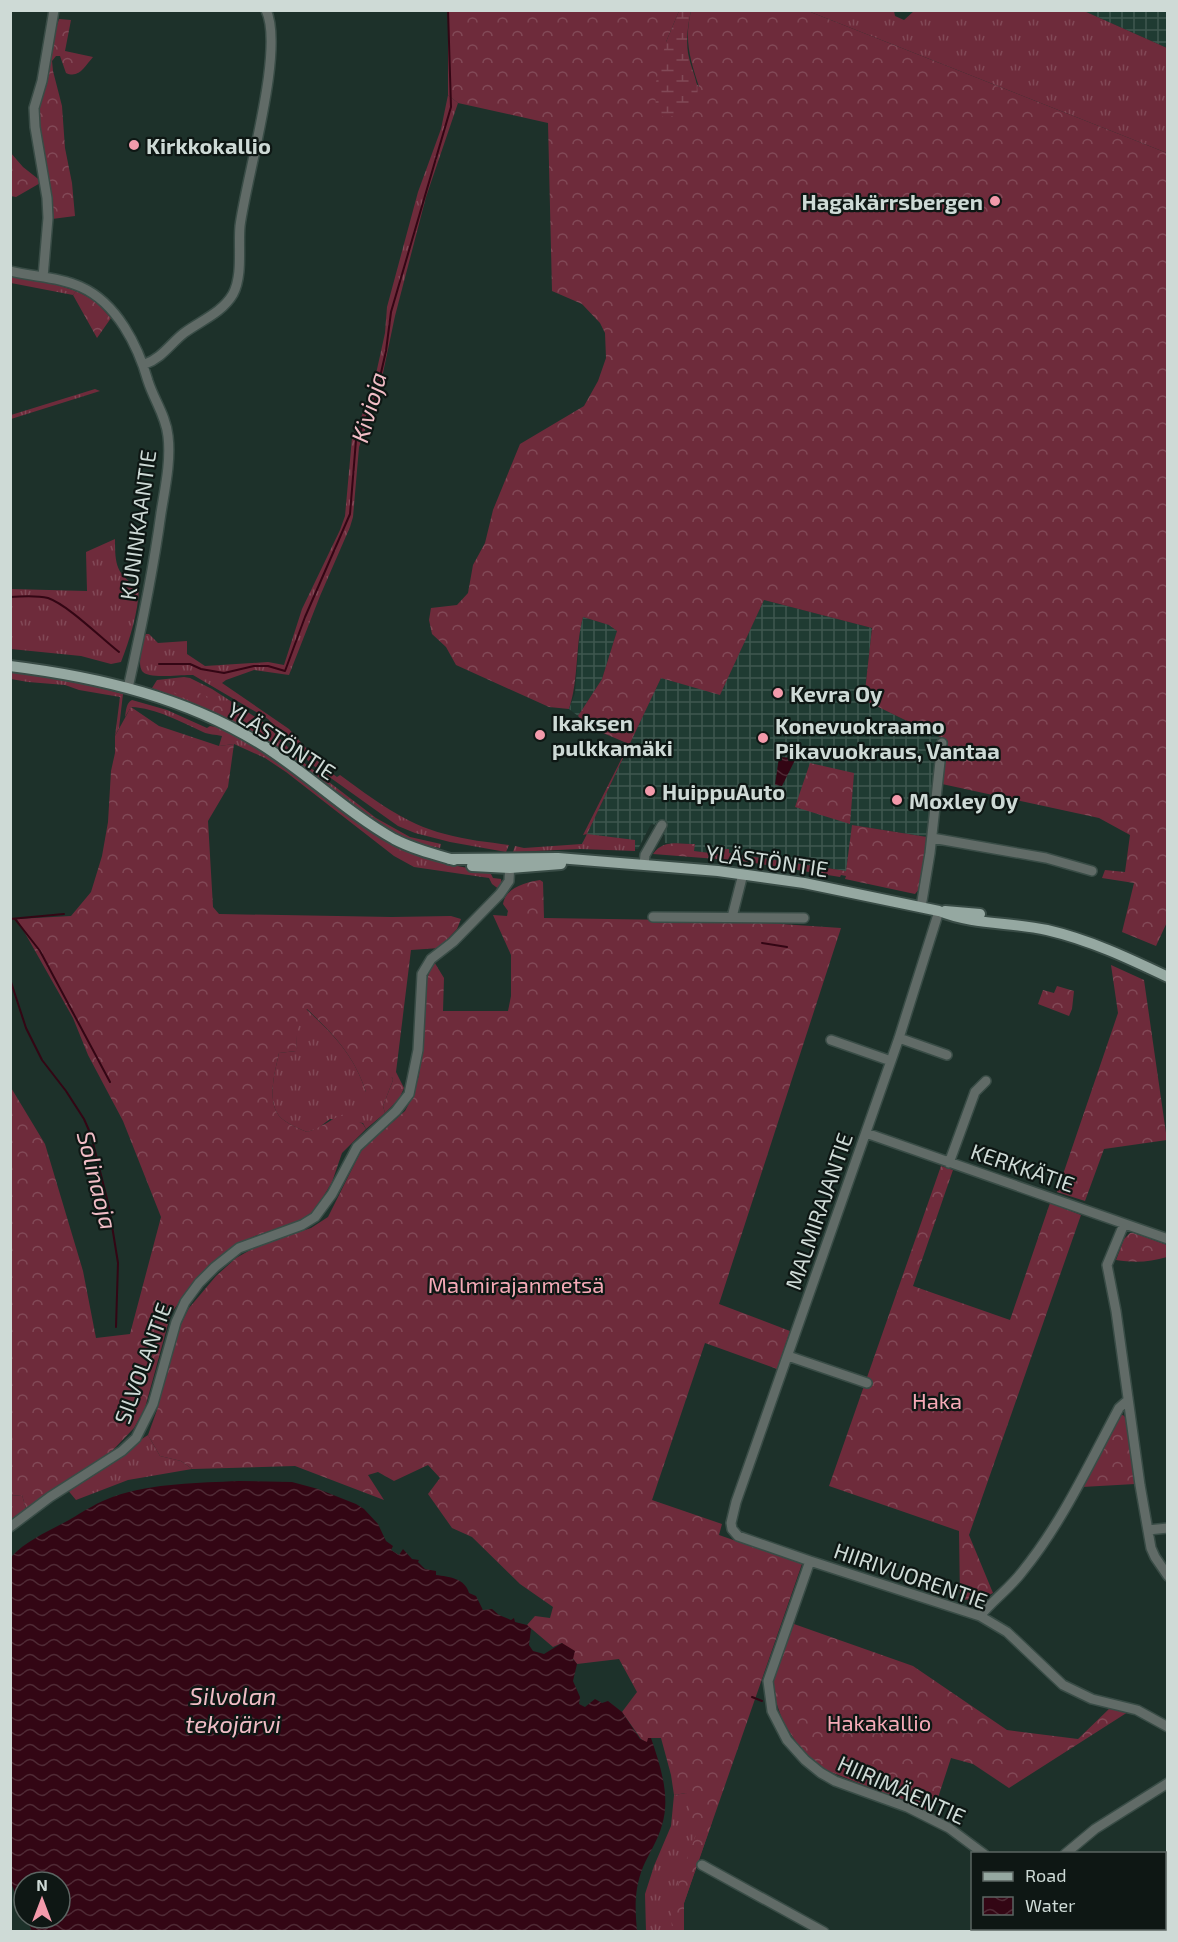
<svg xmlns="http://www.w3.org/2000/svg" width="1178" height="1942" font-family="'Exo 2',sans-serif">
	<style>
		.industrial { fill: url(#industrial-grid) }
		.grass { fill: url(#grass-tufts) }
		.forest { fill: url(#forest-crowns) }
		.wetland { fill: url(#wetland-marsh) }
		.water { fill: url(#water-waves) }
		.lines { fill: none; stroke-linecap: round; stroke-linejoin: round }
		.stream { stroke: #330614; stroke-width: 2 }
		.minor-casing { stroke: #394c46; stroke-width: 12 }
		.major-casing { stroke: #394c46; stroke-width: 14 }
		.minor { stroke: #616b67; stroke-width: 9 }
		.major { stroke: #95a8a1; stroke-width: 10 }
		.poi-dot { fill: #f39aab; stroke: #0e1714; stroke-width: 2 }
		.labels { text-anchor: middle; dominant-baseline: central; stroke-width: 4.5; stroke-linejoin: round; paint-order: stroke }
		.poi-label { font-size: 22px; font-weight: bold; fill: #cedad6; stroke: #0e1714; text-anchor: start }
		.street-label { font-size: 22px; fill: #cedad6; stroke: #0e1714 }
		.park-label { font-size: 22px; fill: #f5aab7; stroke: #0e1714 }
		.water-label { font-size: 24px; font-style: italic; fill: #f1bdc6; stroke: #0e1714 }
	</style>
	<defs>
		<pattern id="industrial-grid" width="8" height="8" patternUnits="userSpaceOnUse" patternTransform="scale(1.5)"><rect width="8" height="8" fill="#1f3b32"/><path d="M0 4h8M4 0v8" fill="none" stroke="#3e574f"/></pattern>
		<pattern id="grass-tufts" width="24" height="20" patternUnits="userSpaceOnUse" patternTransform="scale(1.5)"><rect width="24" height="20" fill="#6e2b3b"/><path d="M3 7l-1-3M5 7V3M7 7l1-3M15 17l-1-3M17 17v-4M19 17l1-3" fill="none" stroke="#824957"/></pattern>
		<pattern id="forest-crowns" width="20" height="18" patternUnits="userSpaceOnUse" patternTransform="scale(1.5)"><rect width="20" height="18" fill="#6e2b3b"/><path d="M2 6a3 3 0 1 1 6 0M12 15a3 3 0 1 1 6 0" fill="none" stroke="#824957"/></pattern>
		<pattern id="wetland-marsh" width="20" height="14" patternUnits="userSpaceOnUse" patternTransform="scale(1.5)"><rect width="20" height="14" fill="#6e2b3b"/><path d="M1 5h8M5 5V1M11 12h8M15 12V8" fill="none" stroke="#824957"/></pattern>
		<pattern id="water-waves" width="16" height="10" patternUnits="userSpaceOnUse" patternTransform="scale(1.5)"><rect width="16" height="10" fill="#330614"/><path d="M0 5q4-4 8 0t8 0" fill="none" stroke="#4f2a35"/></pattern>
	</defs>
	<rect width="100%" height="100%" fill="#1d312a"/>
	<!-- industrial -->
	<path class="industrial" d="M1084,11H1167V48Z
		M764,600L872,628L864,700L948,741L942,784L933,783L927,837L853,825L846,871L729,853V850L718,854L694,851V844L665,843L663,826L651,824L638,849L582,844L661,678L720,694Z
		M583,617L609,625L617,631L602,679L578,716L569,709L575,693L580,630Z"/>
	<!-- grass -->
	<path class="grass" d="M808,11H894L895,16L904,20L914,11H1084L1167,48V153Z
		M448,95L458,103L426,197L395,316L379,392L359,447L353,517L350,527L320,596L289,675L254,670L226,680L222,683L289,729L323,767L337,777L340,775C373,799 405,824 445,834C466,840 488,842 509,845L506,852L450,842L415,833L398,826L314,766L295,749L268,719L193,675C183,674 148,680 142,671C137,663 143,646 144,637L146,634H149L158,643L187,641V654L205,666L268,662L284,665L302,609L340,530L345,516L352,438L372,392L385,333L387,307L418,192L441,129Z
		M10,276L57,285L76,291L73,295L11,283Z
		M95,389L100,391L11,419V415Z
		M115,539C115,565 116,574 139,588C138,613 130,639 121,662L111,664L81,656L11,649V589L87,591L86,552Z
		M11,672L82,683L123,694L119,728L115,736L120,697L79,690L65,685L28,682L11,679Z
		M184,677L190,678L212,689L266,724L299,759L376,818L410,837L441,844L440,848C385,840 347,798 303,767C256,735 205,709 152,688L157,680Z
		M132,700L167,710L207,728L210,726L226,729L266,753L392,843C422,859 455,868 489,870L493,878L501,879L502,887L500,890L492,884L489,878L414,867L394,856L286,772L265,758L234,744L219,746L222,736C215,734 209,735 203,732C181,722 156,708 131,707L125,717C126,711 126,703 132,700Z
		M587,834L635,840V851L580,849L513,852L515,846L524,848L582,844Z
		M306,1009C334,1035 354,1055 366,1092L392,1077L393,1080L383,1106L385,1113L366,1129L363,1123L330,1119L317,1129L307,1132C300,1129 292,1126 285,1121C264,1108 275,1072 279,1053L296,1051L297,1019Z
		M148,1435L160,1456L181,1461L192,1469L128,1480L76,1500L66,1488Z
		M22,1495L26,1509L11,1522V1496Z
		M686,1793L712,1822L684,1903V1931H646L645,1894L654,1866L671,1826L674,1795Z"/>
	<!-- forest -->
	<path class="forest" d="M448,11H679L666,42L699,87C690,59 684,40 691,11H808L1167,153L1168,920L1156,946L1122,932L1134,883L1102,878L1105,870L1125,872L1130,835L1099,818L942,784L948,741L864,700L872,628L764,600L720,695L661,678L587,834L583,835L629,744L589,727L578,716L602,679L617,631L609,625L583,617C575,647 579,679 569,709L549,707L456,665L446,647L432,634L429,620L431,608L457,605L468,593L473,565L485,543L493,510L520,444L584,406L598,381L606,358L605,333L600,323L582,304L552,291L548,123L458,103L448,95Z
		M59,19L71,20L65,51L93,57C85,66 79,79 66,73L60,56H56L52,61L53,71L62,106L65,148L72,183L75,216L52,219L36,113L42,98L50,47Z
		M10,152L23,167L42,182L16,197L11,196Z
		M76,291L94,300L111,318L97,338L73,295Z
		M173,685H180L235,708V714L228,719L174,693Z
		M131,707L159,726L219,746L234,744L228,787L208,821L213,907L219,914L392,917L451,916L461,919L457,929L439,948L411,950L396,1072L404,1088L399,1099L385,1113L383,1106L393,1080L392,1077L377,1093L366,1092C354,1055 334,1035 307,1009L298,1019L296,1051L279,1053C275,1072 264,1108 285,1121C292,1126 300,1129 307,1132C321,1128 331,1119 344,1114L363,1124L366,1129L342,1153L332,1182L317,1207L305,1219L255,1236L230,1248L200,1276L171,1313L145,1408L134,1428L111,1452L26,1509L22,1495L10,1496V1086L45,1144L83,1271L96,1338L130,1334L161,1217L123,1121L88,1055L73,1018L17,919L71,916L91,892L102,856L108,822L111,771L115,753V736Z
		M810,763L854,773L850,824L795,807Z
		M852,825L927,837L920,888L915,894L845,879L846,876L841,875L840,877L742,861L653,854C663,839 679,844 695,844L694,851L718,854L720,849H729V853L846,871Z
		M540,880L543,882L544,918L737,921L841,928L719,1304L790,1331L777,1369L705,1343L652,1500L722,1524L719,1535L802,1564L684,1903V1931H673C665,1907 692,1847 701,1821L692,1819L686,1793L674,1795L671,1775L661,1738H649L647,1743L641,1739L622,1712L637,1692L619,1659L577,1664L562,1643L553,1647L527,1625L535,1616L550,1618L553,1607L520,1584L472,1537L452,1528L428,1494L440,1478L428,1465L394,1481L378,1472L368,1475L384,1500L295,1466L192,1469L181,1461L160,1456L148,1435L157,1410L178,1330L189,1308L216,1276L236,1258L259,1245L311,1228L328,1217L362,1149L405,1111L413,1096L419,1075L423,1030L424,989L433,960L444,978L443,1011H508L511,996V955L493,915L507,916L508,911L503,904C505,888 526,882 540,880Z
		M1111,965L1144,980L1167,1140L1104,1149L1085,1201L1057,1192L1118,1013Z
		M1057,986L1074,991L1072,1009L1069,1016L1038,1004L1043,990L1054,993Z
		M941,1166L953,1170L913,1286L1010,1320L1050,1203L1081,1215L969,1535L993,1593L980,1599L960,1600L959,1531L829,1486Z
		M1130,1233H1134L1167,1245V1257C1150,1262 1135,1263 1116,1260L1124,1239Z
		M1123,1415L1127,1419L1135,1484L1082,1487L1117,1416Z
		M794,1624L913,1666L1007,1730L1078,1739L1110,1708L1128,1712L1009,1788L973,1764L951,1758L933,1813L821,1768L800,1748L783,1722L773,1693L772,1682Z"/>
	<!-- wetland -->
	<path class="wetland" d="M679,11H691C688,24 686,39 688,53C692,75 705,90 692,112L677,116L663,117L656,111L655,86L666,42Z"/>
	<!-- water -->
	<path class="water" d="M779,757L796,758L782,786L775,785Z
		M239,1481L292,1482L318,1489L356,1504L364,1509L378,1524L386,1541L393,1546L391,1550L399,1555L403,1549L412,1559L419,1560L418,1562L425,1569L436,1571V1575C449,1577 465,1578 469,1593L476,1596L483,1610L492,1609L499,1615L511,1620L514,1618L515,1622L527,1625L531,1629L529,1645L533,1651L544,1654L562,1643L575,1651L573,1659L577,1664L573,1681L580,1697L579,1704L585,1707L595,1699L602,1703L608,1701L622,1712L640,1739L647,1742L648,1738H651C660,1765 671,1796 662,1825C658,1840 649,1853 643,1867C634,1889 635,1909 637,1931H32L26,1918H60V1882H24V1914L11,1883V1557C27,1540 49,1531 69,1520C84,1511 98,1502 115,1496C154,1483 198,1483 239,1481Z"/>
	<g class="lines">
		<!-- stream -->
		<path class="stream" d="M10,597C23,596 36,595 48,598C68,605 101,638 119,652
			M159,664H190L201,669L224,673L254,666H268L285,671L305,617L350,514L356,440L375,399L386,351L391,312L451,107L448,10
			M10,919L64,914
			M15,919L40,951L110,1082
			M762,943L787,947
			M10,979L26,1028L42,1060L66,1091L84,1119L91,1135L109,1207L118,1263L116,1327
			M752,1697L762,1701"/>
		<defs>
			<path id="minor" d="M10,271C34,277 60,277 81,287C117,303 138,346 148,381C154,400 166,416 168,436C171,461 165,488 161,513C153,572 141,630 128,688
				M43,277L48,218L47,198L35,127L34,108L42,81L54,10
				M145,364C162,358 170,344 184,333C200,321 222,313 233,294C243,275 238,247 240,226C246,178 285,49 266,10
				M932,838L1046,858L1092,871
				M644,865L645,855L662,825
				M921,907L930,853L942,743
				M939,911L899,1038L736,1502L731,1523L732,1529L738,1536L810,1561L980,1616L1007,1632L1063,1685L1092,1699L1137,1710L1168,1727
				M653,917L804,918
				M732,917L743,874
				M899,1038L947,1055
				M831,1040L891,1061
				M866,1133L1168,1239
				M949,1163L975,1092L986,1081
				M1124,1224L1107,1265L1116,1311L1140,1485L1151,1548L1155,1557L1168,1576
				M788,1356L867,1383
				M10,1527L50,1497L122,1451L136,1438L153,1404L176,1322L185,1302L199,1283L215,1267L239,1248L302,1225L315,1217L332,1194L357,1147L396,1111L409,1094L418,1050L422,974L431,959L453,942L500,894L509,881L510,862
				M1148,1530L1168,1528
				M810,1561L768,1681L772,1711L787,1740L805,1760L821,1773L835,1781L907,1807L949,1828L984,1854
				M980,1616C993,1600 1010,1588 1022,1572C1062,1523 1089,1464 1119,1408L1128,1400
				M1065,1854L1095,1829L1168,1783
				M702,1865L824,1932
				M985,1932L989,1928"/>
			<path id="major" d="M10,666C99,677 188,698 264,746C309,775 348,813 394,839C413,849 433,854 454,860
				M449,859L558,858L718,871L804,883L939,911C973,925 1011,922 1047,930C1090,940 1128,958 1168,977
				M472,866L510,868L561,864
				M945,911L980,914"/>
		</defs>
		<!-- minor casing -->
		<use href="#minor" class="minor-casing"/>
		<!-- major casing -->
		<use href="#major" class="major-casing"/>
		<!-- minor -->
		<use href="#minor" class="minor"/>
		<!-- major -->
		<use href="#major" class="major"/>
	</g>
	<!-- markers -->
	<g class="poi-dot">
		<circle cx="134" cy="145" r="6"/>
		<circle cx="995" cy="201" r="6"/>
		<circle cx="778" cy="693" r="6"/>
		<circle cx="540" cy="735" r="6"/>
		<circle cx="763" cy="738" r="6"/>
		<circle cx="650" cy="791" r="6"/>
		<circle cx="897" cy="800" r="6"/>
	</g>
	<g class="labels">
		<!-- poi labels -->
		<g class="poi-label">
			<text x="146" y="145">Kirkkokallio</text>
			<text x="983" y="201" text-anchor="end">Hagakärrsbergen</text>
			<text x="790" y="693">Kevra Oy</text>
			<text x="552" y="722">Ikaksen<tspan x="552" dy="25">pulkkamäki</tspan></text>
			<text x="775" y="725">Konevuokraamo<tspan x="775" dy="25">Pikavuokraus, Vantaa</tspan></text>
			<text x="662" y="791">HuippuAuto</text>
			<text x="909" y="800">Moxley Oy</text>
		</g>
		<!-- street labels -->
		<g class="street-label">
			<text transform="translate(137 525) rotate(-82)">KUNINKAANTIE</text>
			<text transform="translate(282 740) rotate(33)">YLÄSTÖNTIE</text>
			<text transform="translate(767 860) rotate(8)">YLÄSTÖNTIE</text>
			<text transform="translate(1023 1167) rotate(19)">KERKKÄTIE</text>
			<text transform="translate(818 1211) rotate(-71)">MALMIRAJANTIE</text>
			<text transform="translate(142 1363) rotate(-70)">SILVOLANTIE</text>
			<text transform="translate(911 1575) rotate(19)">HIIRIVUORENTIE</text>
			<text transform="translate(902 1789) rotate(24)">HIIRIMÄENTIE</text>
		</g>
		<!-- park labels -->
		<g class="park-label">
			<text x="516" y="1284">Malmirajanmetsä</text>
			<text x="937" y="1400">Haka</text>
			<text x="879" y="1722">Hakakallio</text>
		</g>
		<!-- water labels -->
		<g class="water-label">
			<text transform="translate(368 407) rotate(-74)">Kivioja</text>
			<text transform="translate(98 1180) rotate(76)">Solinaoja</text>
			<text x="233" y="1695">Silvolan<tspan x="233" dy="28">tekojärvi</tspan></text>
		</g>
	</g>
	<!-- border -->
	<rect width="1178" height="1942" fill="none" stroke="#cedad6" stroke-width="24"/>
	<!-- legend -->
	<rect x="971" y="1852" width="195" height="78" fill="#0e1714" stroke="#5b6562" stroke-width="1.5"/>
	<rect x="983" y="1872" width="30" height="9" fill="#95a8a1" stroke="#5b6562" stroke-width="1.5"/>
	<text x="1025" y="1882" font-size="18" fill="#cedad6">Road</text>
	<rect x="983" y="1897" width="30" height="18" fill="url(#water-waves)" stroke="#5b6562" stroke-width="1.5"/>
	<text x="1025" y="1912" font-size="18" fill="#cedad6">Water</text>
	<!-- north arrow -->
	<g transform="translate(42 1900)"><circle r="28" fill="#0e1714" stroke="#5b6562" stroke-width="1.5"/>
	<path d="M0-4.5L10 22L0 15L-10 22Z" fill="#f39aab"/>
	<text y="-9" font-size="16" font-weight="bold" text-anchor="middle" fill="#cedad6">N</text>
	</g>
</svg>
